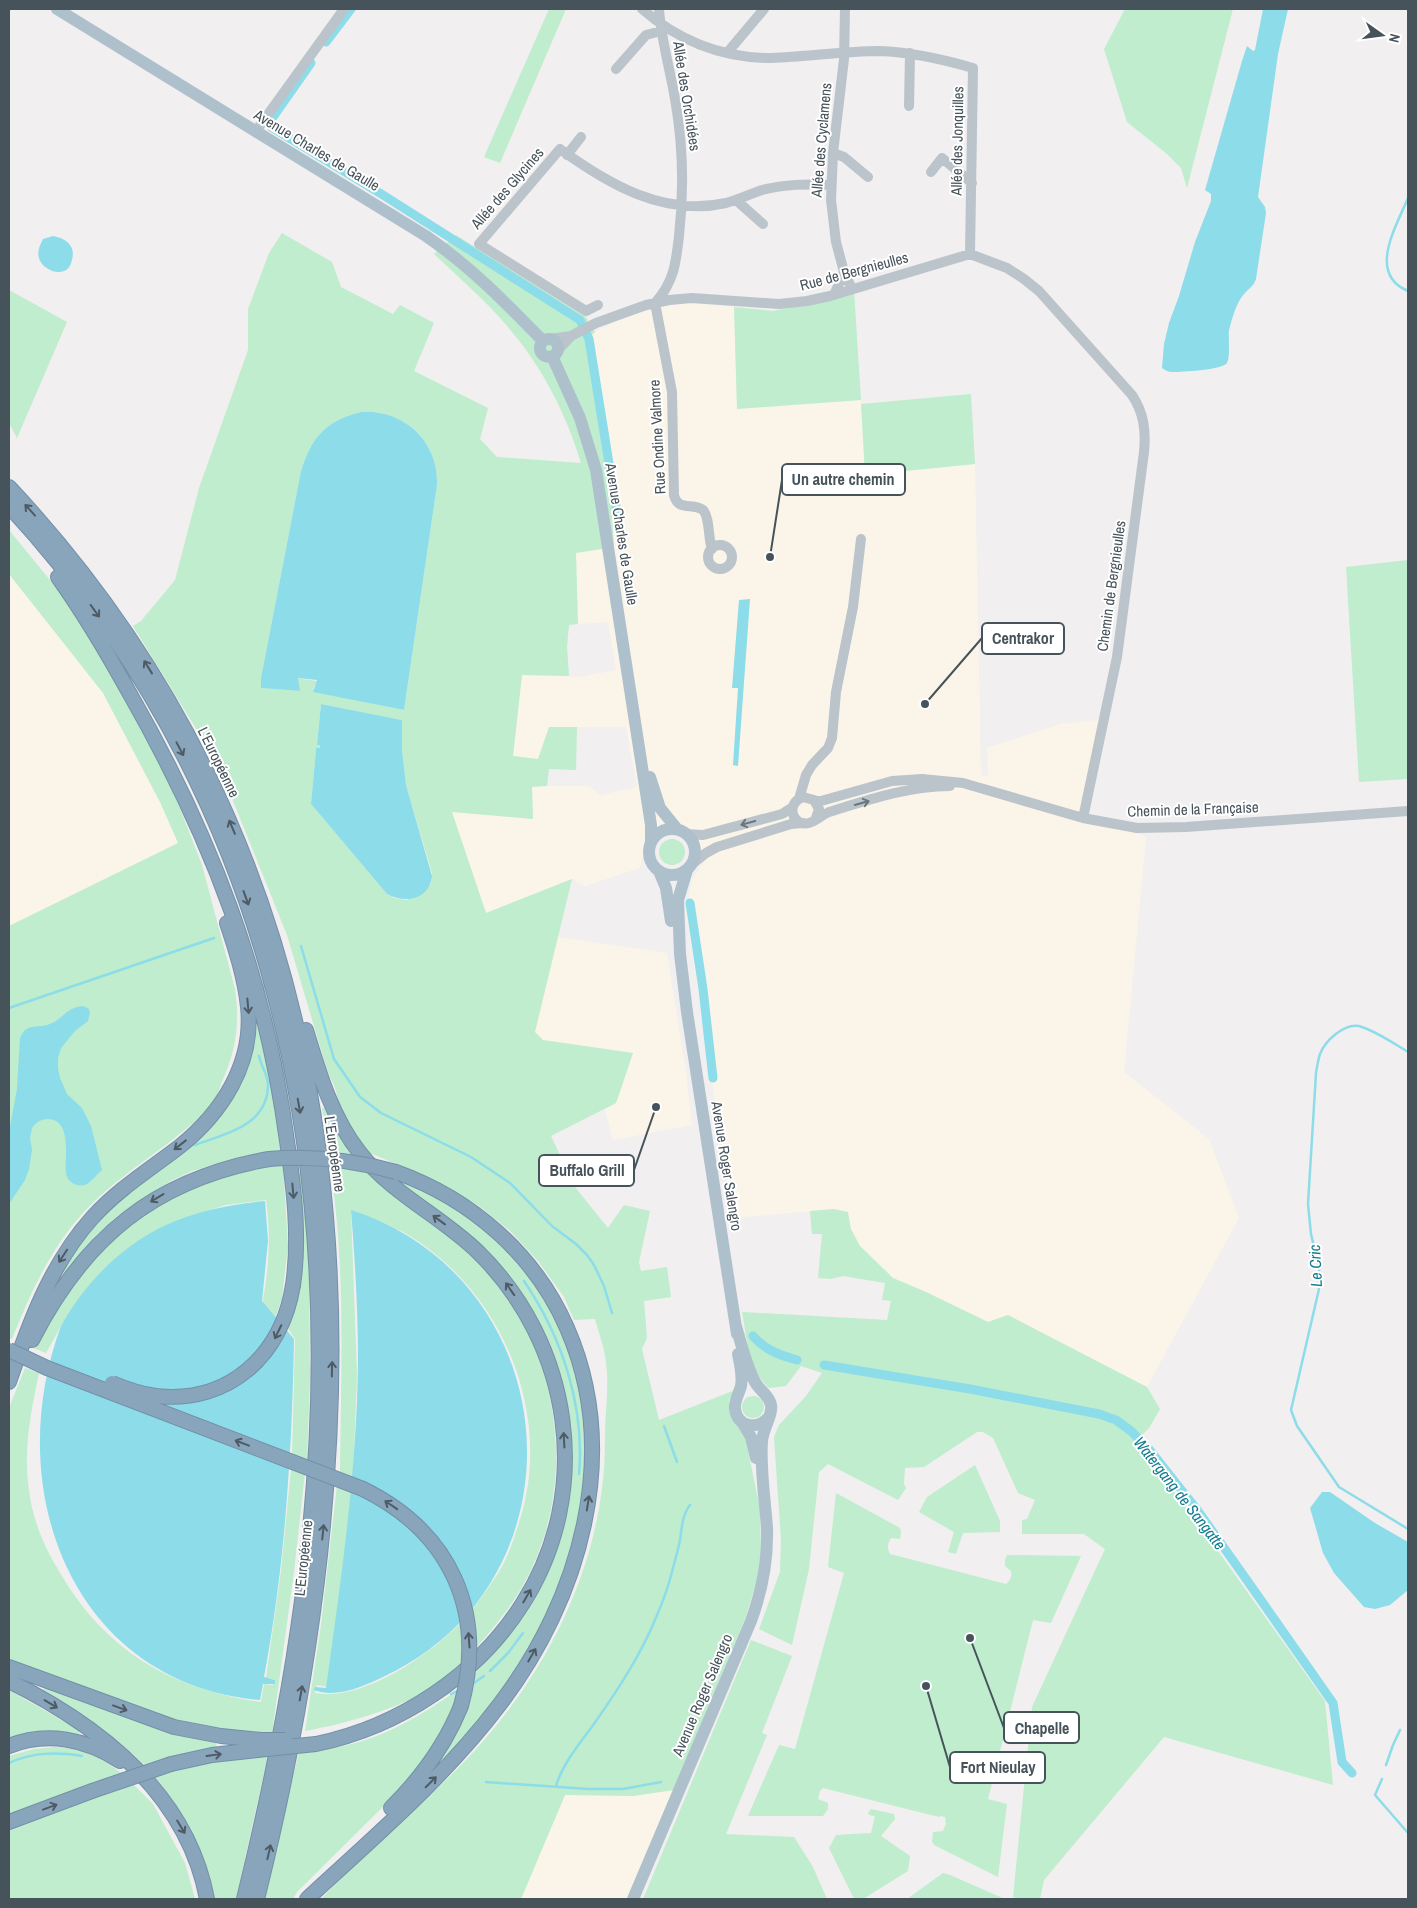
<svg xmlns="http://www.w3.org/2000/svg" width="1417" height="1908" font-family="'Archivo Narrow',sans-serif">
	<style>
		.commercial { fill: #fbf5e9 }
		.green { fill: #bfedcd; fill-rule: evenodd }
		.water { fill: #8ddce9 }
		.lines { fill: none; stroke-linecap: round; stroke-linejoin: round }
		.stream { stroke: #8ddce9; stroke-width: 2.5 }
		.canal { stroke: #8ddce9; stroke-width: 9 }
		.highway-casing { stroke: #7390a8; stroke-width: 16 }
		.minor { stroke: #bbc4cb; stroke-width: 10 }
		.major { stroke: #afc0cd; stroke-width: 12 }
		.highway { stroke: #88a5bc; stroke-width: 14 }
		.highway-bridge-casing { stroke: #7390a8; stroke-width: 16; stroke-linecap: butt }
		.highway-bridge { stroke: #88a5bc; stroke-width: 14 }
		.oneway { stroke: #4e5b65 }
		.oneway2 { stroke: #6a757d }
		.labels { text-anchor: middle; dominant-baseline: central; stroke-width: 4; stroke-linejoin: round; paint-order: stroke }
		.street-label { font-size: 15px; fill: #47535b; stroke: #fff }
		.water-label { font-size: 16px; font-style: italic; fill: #117d8e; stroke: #fff }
		.leader { fill: none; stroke: #47535b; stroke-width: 2 }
		.callout-dot { fill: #47535b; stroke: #fff; stroke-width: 2 }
		.callout { fill: #fff; stroke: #47535b; stroke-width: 2 }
		.callout-label { font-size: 16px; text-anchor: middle; font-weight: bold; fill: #47535b }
	</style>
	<rect width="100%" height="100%" fill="#f1efef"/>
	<!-- commercial -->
	<path class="commercial" d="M692,303L734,307L737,409L861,400L865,475L975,464L981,775L988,776L987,748L1061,724L1108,719L1088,812L1146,837L1124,1072L1209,1139L1239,1218L1147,1387L1008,1315L988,1322L926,1292L893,1278L860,1246L851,1229L833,1209L733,1218L686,912L692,880L704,861L697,832L686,829L677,824H661L648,833L640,868L585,886L572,879L486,913L452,812L533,819L532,786H589L600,795L637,787L626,727H550L538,759L513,756L522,675L579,677L616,670L608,622L578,624L576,553L614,547L611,494L587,339L595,332L625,317L663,306Z
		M9,574L103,693L161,804L178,843L9,926Z
		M557,937L667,953L686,1073L692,1125L613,1140L605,1109L616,1103L633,1053L543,1040L534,1032Z
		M674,1790L627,1899H521L565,1795L633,1796Z"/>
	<!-- green -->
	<path class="green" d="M549,9H566L500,163L484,157Z
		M1125,9H1233L1187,188L1181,168L1167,154L1127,122L1104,49Z
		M282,233L332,262L341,287L393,314L400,305L434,323L414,371L488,408L480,439L497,457L581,463C567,416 544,370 512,332C489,303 460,279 434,254L456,235L586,317L595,332L587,340L611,494L614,547L576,553L578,624L569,625L567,646L569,676L522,675L513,756L538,759L549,727H577L576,770L549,769L547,786L532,787L533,819L452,812L486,913L572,879L535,1032L543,1040L633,1053L616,1103L551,1136L575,1187L608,1228L624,1205L650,1211L639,1262L641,1271L667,1267L671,1297L644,1301L647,1338L642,1349L659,1420L735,1390L729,1400V1410L733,1421L744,1431L760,1509L761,1549L757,1580L745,1619L674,1790L633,1796L565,1795L521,1899H321C373,1843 435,1797 486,1738C548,1666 593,1576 603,1480C605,1463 605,1445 605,1428C606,1407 609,1384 606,1363C605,1349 599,1334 595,1319L574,1320L564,1297L538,1261L510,1231L479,1206L434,1180L370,1153L344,1120L335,1088L327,1070L287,935L219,766L133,626L141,621L175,580L199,488L248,350V309L269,253ZM361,412C404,409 439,442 437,485L404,710L325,694L313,689L317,681L297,678L299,691L261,688V678L301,471C312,437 325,421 361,412ZM321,704L402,720V750L406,785L432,873L431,883L407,900L394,898L387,894L311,804L316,750V748H320V745L317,744Z
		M9,290L67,322L17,438L9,423Z
		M854,290L861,400L737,409L734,307L773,311L826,299Z
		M971,394L975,464L865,475L861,404Z
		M9,530L68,602L144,728L177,801L202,865L235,989C240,1025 236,1051 221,1084C219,1091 216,1099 212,1105C204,1116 183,1131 172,1140C140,1165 103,1188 77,1220C47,1255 29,1297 12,1339L9,1338V926L178,843L161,804L103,693L9,574Z
		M1408,560V779L1359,782L1346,567Z
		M659 852a13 13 0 1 1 26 0a13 13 0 1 1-26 0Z
		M253,1027H261L284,1151L225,1161L192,1171L169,1182L119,1215L94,1237L64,1273L59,1272L65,1261L108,1208L214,1123L226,1108L236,1091Z
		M322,1108H327L353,1155L330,1150L327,1144Z
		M283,1164L288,1246L282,1298L275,1318L262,1304C269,1271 271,1234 266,1200L226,1205L194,1215L170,1224L143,1238L117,1259L66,1317L46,1353L33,1348L69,1288L117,1232L185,1189L251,1168Z
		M330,1165C342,1166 356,1166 367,1170C373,1172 380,1180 385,1184C401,1197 416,1209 432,1222C455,1241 480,1259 498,1283C572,1381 578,1523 500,1619C492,1629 484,1640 475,1648C474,1639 469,1618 472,1610C474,1605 480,1600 483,1595C489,1587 495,1578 500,1570C510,1553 516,1532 522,1513C551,1409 501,1292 410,1236C391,1225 371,1218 351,1211L357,1375L353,1480L340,1473C341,1371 346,1266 330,1165Z
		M297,1173H302L309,1265L310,1378L307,1462L292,1457L295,1339L287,1327Z
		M392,1175L440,1196L493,1233L551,1304L580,1375L589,1441L580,1521L561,1582L538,1633L521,1666L492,1708L426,1782L473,1676L505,1640L529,1604L561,1524V1382L554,1360L524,1300Z
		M834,1209L848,1212L851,1229L860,1246L893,1278L926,1292L988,1322L1008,1315L1147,1387L1160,1409L1149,1428L1135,1442L1186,1506L1325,1701L1333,1785L1164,1737L1044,1880L1040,1899H1006L1016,1898L1013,1897L1032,1707L1105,1549L1084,1534H1022V1520L1027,1519L1035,1500L1018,1493L993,1438L983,1432H977L924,1467L905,1468L904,1484L906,1488L898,1500L828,1464L819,1472L809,1569L792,1645L759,1629L780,1572L781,1540L774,1437L779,1425L806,1396L822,1373L801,1366L786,1386L769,1388C748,1370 747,1338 742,1312L887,1320L891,1301L882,1300L885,1283L843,1276L831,1279L818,1278L822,1234H812L810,1211Z
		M25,1368L39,1373C31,1411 23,1450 29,1490C32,1518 44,1547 59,1571C105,1651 171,1689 261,1702L264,1684L273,1685L274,1679L266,1678L281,1571L291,1469L305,1473L294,1572L272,1733L227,1731L163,1717L9,1660V1408Z
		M742 1407a11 11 0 1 1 22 0a11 11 0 1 1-22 0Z
		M975,1465L1000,1521V1532L963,1533L956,1554L948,1552L954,1532L919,1512L927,1497Z
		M337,1485L351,1491L346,1550L327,1687L317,1685L315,1693C362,1702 430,1655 461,1622L463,1662C457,1668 450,1676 443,1681C406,1707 349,1723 305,1731L321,1625Z
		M836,1493L900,1528L901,1532L900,1539L891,1538C887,1544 887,1548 890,1554L1006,1584C1011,1580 1012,1576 1011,1571L1005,1566V1560L1007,1555L1081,1556L1051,1623L1033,1620L988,1799L1007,1804L998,1877L934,1845L932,1842L933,1832L943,1831L946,1824L945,1817L940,1816L939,1817L823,1788L820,1791L818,1799L828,1803V1809L823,1816H748L779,1745L795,1749L844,1573L828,1567Z
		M751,1640L792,1656L762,1733L767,1735L726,1834L794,1837L813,1867L827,1899H643Z
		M46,1687L147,1725L216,1743L217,1747L146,1767C117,1735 77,1714 40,1692Z
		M459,1689L447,1726L413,1777L297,1892L293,1899H264L299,1752C312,1750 325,1750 338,1747C383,1739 422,1715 459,1689Z
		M9,1690L79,1730L80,1733L78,1735L9,1739Z
		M55,1747C87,1750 99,1756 124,1775L9,1817V1756L34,1749Z
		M268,1755L236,1899H212C204,1853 185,1811 154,1776L201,1763Z
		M133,1784L153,1804L185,1863L195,1899H9V1828Z
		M871,1809L894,1814L895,1819L881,1836L910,1856L908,1871L863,1899H854L829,1848L836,1835L871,1833L875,1816L869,1815L868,1813Z
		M943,1873L950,1875L1005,1899H907Z"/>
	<!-- water -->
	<path class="water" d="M1263,9H1288L1278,54L1258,197L1265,207L1266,213L1256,279C1253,287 1249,288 1244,294C1236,303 1232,319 1229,330C1228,337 1231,360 1226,364C1219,370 1182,372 1172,372C1168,372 1165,370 1162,368L1164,344L1169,323L1179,296L1195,242L1211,201V194L1205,190L1242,61L1247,46L1253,51L1255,50Z
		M53,236C68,239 77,247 71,263C70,266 68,270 64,271C55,275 41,267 39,258C37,251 40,245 43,239Z
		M361,412C404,409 439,442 437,485L404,710L313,692L317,680L298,678L300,691L261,688V678L301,471C312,437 325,421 361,412Z
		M750,599L738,766L733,765L738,688H732L739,600Z
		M321,704L402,720V750L406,785L432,876C429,900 405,904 387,894L311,804L316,750V748H320V745H317Z
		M82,1006L88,1008L90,1012L88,1021L75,1031L61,1048L58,1058V1068L60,1078L67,1094L82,1108L91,1126L102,1170C97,1174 92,1181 87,1184C79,1188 67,1183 66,1173C64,1158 73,1120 48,1119C41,1119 35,1123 32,1128L30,1138L32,1150L29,1169L25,1180L9,1204V1132L17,1089L20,1038C21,1036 22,1033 24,1031C30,1025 40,1027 47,1025C62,1021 65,1008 82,1006Z
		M265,1201L268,1241L262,1301L294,1339C292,1451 285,1566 264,1677L275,1680V1684H263L260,1700C73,1684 0,1490 61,1326C84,1284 122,1245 166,1225C197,1211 231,1204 265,1201Z
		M351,1210C566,1279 592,1577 385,1676C364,1686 336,1699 314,1690L315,1687L326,1688C341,1580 357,1471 358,1361C358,1311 355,1260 351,1210Z
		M1322,1492H1330L1375,1523L1408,1542V1590L1390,1605L1375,1609L1364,1607L1334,1573L1323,1553L1310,1508Z"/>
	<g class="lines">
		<!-- stream -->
		<path class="stream" d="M1408,198C1396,227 1367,274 1408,291
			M301,946L334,1059L360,1097L381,1113L471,1157L510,1183L552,1226L576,1244L587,1255L594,1265L604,1286L612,1313
			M9,1008L214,938
			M1408,1052C1393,1043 1376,1031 1359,1026C1344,1023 1325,1041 1320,1054C1318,1060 1317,1067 1316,1073L1308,1204L1311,1234L1319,1268V1289L1291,1410L1297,1426L1339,1487L1408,1529
			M195,1145C225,1134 267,1126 268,1086C269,1077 261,1066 259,1056
			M524,1281C562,1337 585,1406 579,1474
			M664,1426L677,1462
			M490,1671L508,1653L523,1633
			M471,1685L484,1676
			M451,1694L459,1690
			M9,1763C33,1752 56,1752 82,1756
			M1386,1765L1393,1745L1400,1730
			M1382,1779L1375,1795L1408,1833
			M486,1782L588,1789H623L661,1782
			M556,1786C563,1762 582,1741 596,1721C619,1688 642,1653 657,1615C667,1593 673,1569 679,1545C682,1532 681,1516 690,1505"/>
		<!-- canal -->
		<path class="canal" d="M326,42L351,9
			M311,63L271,120V127L383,195L580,320L589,339L617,513
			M690,903L703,989L713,1078
			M753,1336C765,1350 779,1355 797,1360
			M824,1365L970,1389L1099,1414L1116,1420L1131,1431L1149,1449L1198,1511L1244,1576L1333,1703L1342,1762L1352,1773"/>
		<defs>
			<path id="highway" d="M9,487C381,884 382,1400 257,1899
				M9,506C276,795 349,1167 308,1549C296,1667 272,1784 244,1899
				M58,577C85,615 108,654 130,694C212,838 265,977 287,1141C294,1188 300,1238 293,1285
				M306,1030C319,1073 332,1118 360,1153C392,1194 441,1216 478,1252C572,1344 594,1491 523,1603C478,1675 399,1727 316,1744
				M32,1340C84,1238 155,1179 269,1159
				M9,1382C29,1324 50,1265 92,1218C117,1190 149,1170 179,1147C222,1113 254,1063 248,1007C245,978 236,950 227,923
				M9,1667L174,1727L221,1736L261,1740
				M9,1681C100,1726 187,1793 207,1899
				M9,1746C47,1731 86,1739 120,1761
				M171,1764L212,1755L257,1750
				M391,1808C421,1778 445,1746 461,1706
				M9,1822L92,1791
				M307,1899C374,1837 445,1777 500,1704C580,1599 622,1454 567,1328C535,1254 471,1199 396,1172"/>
		</defs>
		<!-- highway casing -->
		<use href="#highway" class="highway-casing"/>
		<!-- minor -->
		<path class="minor" d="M642,9C679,41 722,58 771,58C807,57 843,51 879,51C911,52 942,59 973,68L970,254
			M659,9C661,39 670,69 675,99C683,144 684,191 679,236C676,263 674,282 655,303L672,392L674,495C678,512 693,502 703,510C710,517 708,539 712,549
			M845,9L844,59L833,153L831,200L836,242L844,272L852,289
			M727,53L764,9
			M616,69L646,35L661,31
			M909,106L910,53
			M256,131L344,9
			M833,153L844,157L868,177
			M567,155L581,137
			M931,172L942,158L972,183
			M736,200L763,224
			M834,295L844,272
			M598,305L586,311L479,244L560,149C608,184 664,217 726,203C738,200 750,194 762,190C785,184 807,184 831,185
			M550,339L571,336
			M557,351L571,336L596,323L646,305L669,300L692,298L779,304L807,301L830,296L970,254L1007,268L1024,279L1039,291L1132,395C1144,413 1146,431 1144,452L1117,657L1083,818
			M708 557a12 12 0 1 1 24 0a12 12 0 1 1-24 0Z
			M799,799L806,775L812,765L828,748L832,738L836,692L853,607L861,539
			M815,801H821L892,781L922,779L963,783L1083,818L1137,828L1186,827L1408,811
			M816,818L819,809L814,800L803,797C785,803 792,827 809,823C816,821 822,815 829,812C868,800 909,786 950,786
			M686,834L703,835L782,814L793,807
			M692,864L706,853L717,847L791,824L803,823"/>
		<!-- major -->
		<path class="major" d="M57,9L426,236C470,266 506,303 543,341
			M540 348a9 9 0 1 1 18 0a9 9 0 1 1-18 0Z
			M552,356L580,418L596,470L651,825V841
			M650,777L660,808L677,829
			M649 852a23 23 0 1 1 46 0a23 23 0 1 1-46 0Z
			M687,870L678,900L680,954L687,1012L737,1334
			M659,871L666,888L671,921
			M738,1354C740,1364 743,1376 741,1386C739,1394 734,1401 735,1409C737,1427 757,1430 768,1418
			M742,1422L751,1437L756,1458
			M633,1899L751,1621C762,1591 768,1560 767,1528C765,1499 760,1470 762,1441C763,1429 773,1414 771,1405C769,1394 758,1390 754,1380C746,1364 741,1344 736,1326"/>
		<!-- highway -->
		<use href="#highway" class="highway"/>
		<defs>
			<path id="highway-bridge" d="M269,1159C313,1155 354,1160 396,1172
				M9,1350L47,1368L363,1489C450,1532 487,1611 461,1706
				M112,1383C126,1389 141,1394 156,1396C229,1404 282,1355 293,1285
				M261,1740H285
				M257,1750L316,1744
				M92,1791L171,1764"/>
		</defs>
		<!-- highway-bridge casing -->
		<use href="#highway-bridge" class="highway-bridge-casing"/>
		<!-- highway-bridge -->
		<use href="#highway-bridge" class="highway-bridge"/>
	</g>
	<!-- one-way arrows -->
	<defs><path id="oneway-shaft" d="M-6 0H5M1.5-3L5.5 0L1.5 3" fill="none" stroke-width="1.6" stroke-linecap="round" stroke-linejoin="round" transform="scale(1.25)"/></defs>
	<g class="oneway">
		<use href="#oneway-shaft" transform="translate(30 510) rotate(-132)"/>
		<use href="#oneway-shaft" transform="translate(95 611) rotate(54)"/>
		<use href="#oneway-shaft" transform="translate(148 667) rotate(-122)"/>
		<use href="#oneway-shaft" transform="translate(180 749) rotate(62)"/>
		<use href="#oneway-shaft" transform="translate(232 827) rotate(-113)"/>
		<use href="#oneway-shaft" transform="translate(246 898) rotate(70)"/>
		<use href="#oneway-shaft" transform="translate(248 1006) rotate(85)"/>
		<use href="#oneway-shaft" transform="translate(299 1106) rotate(80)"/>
		<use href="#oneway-shaft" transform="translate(180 1145) rotate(142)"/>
		<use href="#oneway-shaft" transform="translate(293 1191) rotate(85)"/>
		<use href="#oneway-shaft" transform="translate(157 1198) rotate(149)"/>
		<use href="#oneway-shaft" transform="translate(439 1220) rotate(-144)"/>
		<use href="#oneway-shaft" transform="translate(63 1256) rotate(123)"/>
		<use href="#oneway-shaft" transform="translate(510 1289) rotate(-125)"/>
		<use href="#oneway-shaft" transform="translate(278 1332) rotate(116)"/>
		<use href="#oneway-shaft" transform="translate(332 1369) rotate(-89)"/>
		<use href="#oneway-shaft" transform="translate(564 1440) rotate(-93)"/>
		<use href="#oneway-shaft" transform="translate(242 1443) rotate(-159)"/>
		<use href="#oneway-shaft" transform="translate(588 1503) rotate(-81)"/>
		<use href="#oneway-shaft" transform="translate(391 1505) rotate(-146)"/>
		<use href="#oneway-shaft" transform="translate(323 1532) rotate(-84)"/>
		<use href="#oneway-shaft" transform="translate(527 1596) rotate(-60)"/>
		<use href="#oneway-shaft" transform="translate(469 1640) rotate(-94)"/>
		<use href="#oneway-shaft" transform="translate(532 1655) rotate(-60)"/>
		<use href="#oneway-shaft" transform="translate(301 1693) rotate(-80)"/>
		<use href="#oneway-shaft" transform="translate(51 1704) rotate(31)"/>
		<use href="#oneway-shaft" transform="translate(120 1708) rotate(20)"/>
		<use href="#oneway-shaft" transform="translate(214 1755) rotate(-8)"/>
		<use href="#oneway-shaft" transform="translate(431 1782) rotate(-45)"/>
		<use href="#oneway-shaft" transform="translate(50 1807) rotate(-20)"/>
		<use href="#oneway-shaft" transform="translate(181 1827) rotate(59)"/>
		<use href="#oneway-shaft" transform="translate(269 1852) rotate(-77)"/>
	</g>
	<g class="oneway2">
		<use href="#oneway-shaft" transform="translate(862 803) rotate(-16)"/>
		<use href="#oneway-shaft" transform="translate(748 823) rotate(165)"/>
	</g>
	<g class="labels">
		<!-- street labels -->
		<g class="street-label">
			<text transform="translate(687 96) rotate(81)">Allée des Orchidées</text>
			<text transform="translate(821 140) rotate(-85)">Allée des Cyclamens</text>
			<text transform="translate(957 141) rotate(-89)">Allée des Jonquilles</text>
			<text transform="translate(317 150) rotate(31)">Avenue Charles de Gaulle</text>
			<text transform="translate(507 188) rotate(-49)">Allée des Glycines</text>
			<text transform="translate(854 271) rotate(-15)">Rue de Bergnieulles</text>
			<text transform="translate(657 437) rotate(-93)">Rue Ondine Valmore</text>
			<text transform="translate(622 534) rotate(81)">Avenue Charles de Gaulle</text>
			<text transform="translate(1111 586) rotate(-82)">Chemin de Bergnieulles</text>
			<text transform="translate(219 762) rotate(64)">L'Européenne</text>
			<text transform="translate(1193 809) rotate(-2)">Chemin de la Française</text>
			<text transform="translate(335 1154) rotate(82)">L'Européenne</text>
			<text transform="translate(727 1166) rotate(81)">Avenue Roger Salengro</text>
			<text transform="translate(303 1558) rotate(-84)">L'Européenne</text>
			<text transform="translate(702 1695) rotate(-67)">Avenue Roger Salengro</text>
		</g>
		<!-- water labels -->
		<g class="water-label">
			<text transform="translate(1315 1266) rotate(-93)">Le Cric</text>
			<text transform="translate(1180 1493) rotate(52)">Watergang de Sangatte</text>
		</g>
	</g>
	<!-- callouts -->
	<path class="leader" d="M770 557L782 480M925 704L982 638M656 1107L634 1170M970 1638L1004 1728M926 1686L950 1767"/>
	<g class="callout-dot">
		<circle cx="770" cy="557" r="5"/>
		<circle cx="925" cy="704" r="5"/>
		<circle cx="656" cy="1107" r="5"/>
		<circle cx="970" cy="1638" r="5"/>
		<circle cx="926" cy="1686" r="5"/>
	</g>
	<g class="callout">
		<rect x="782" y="464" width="123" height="31" rx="5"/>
		<rect x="982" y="623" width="82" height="31" rx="5"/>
		<rect x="539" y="1155" width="95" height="31" rx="5"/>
		<rect x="1004" y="1712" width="75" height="31" rx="5"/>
		<rect x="950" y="1752" width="95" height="31" rx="5"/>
	</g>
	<g class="callout-label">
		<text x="843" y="485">Un autre chemin</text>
		<text x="1023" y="644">Centrakor</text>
		<text x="587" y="1176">Buffalo Grill</text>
		<text x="1042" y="1734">Chapelle</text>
		<text x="998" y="1773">Fort Nieulay</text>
	</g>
	<!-- border -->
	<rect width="1417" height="1908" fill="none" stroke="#47535b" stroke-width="20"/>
	<!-- north arrow -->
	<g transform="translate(1382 35) rotate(104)" stroke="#ffffff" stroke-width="4" paint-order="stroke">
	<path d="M0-4L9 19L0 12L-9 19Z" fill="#47535b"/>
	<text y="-8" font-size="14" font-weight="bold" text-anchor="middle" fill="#47535b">N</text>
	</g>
</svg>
